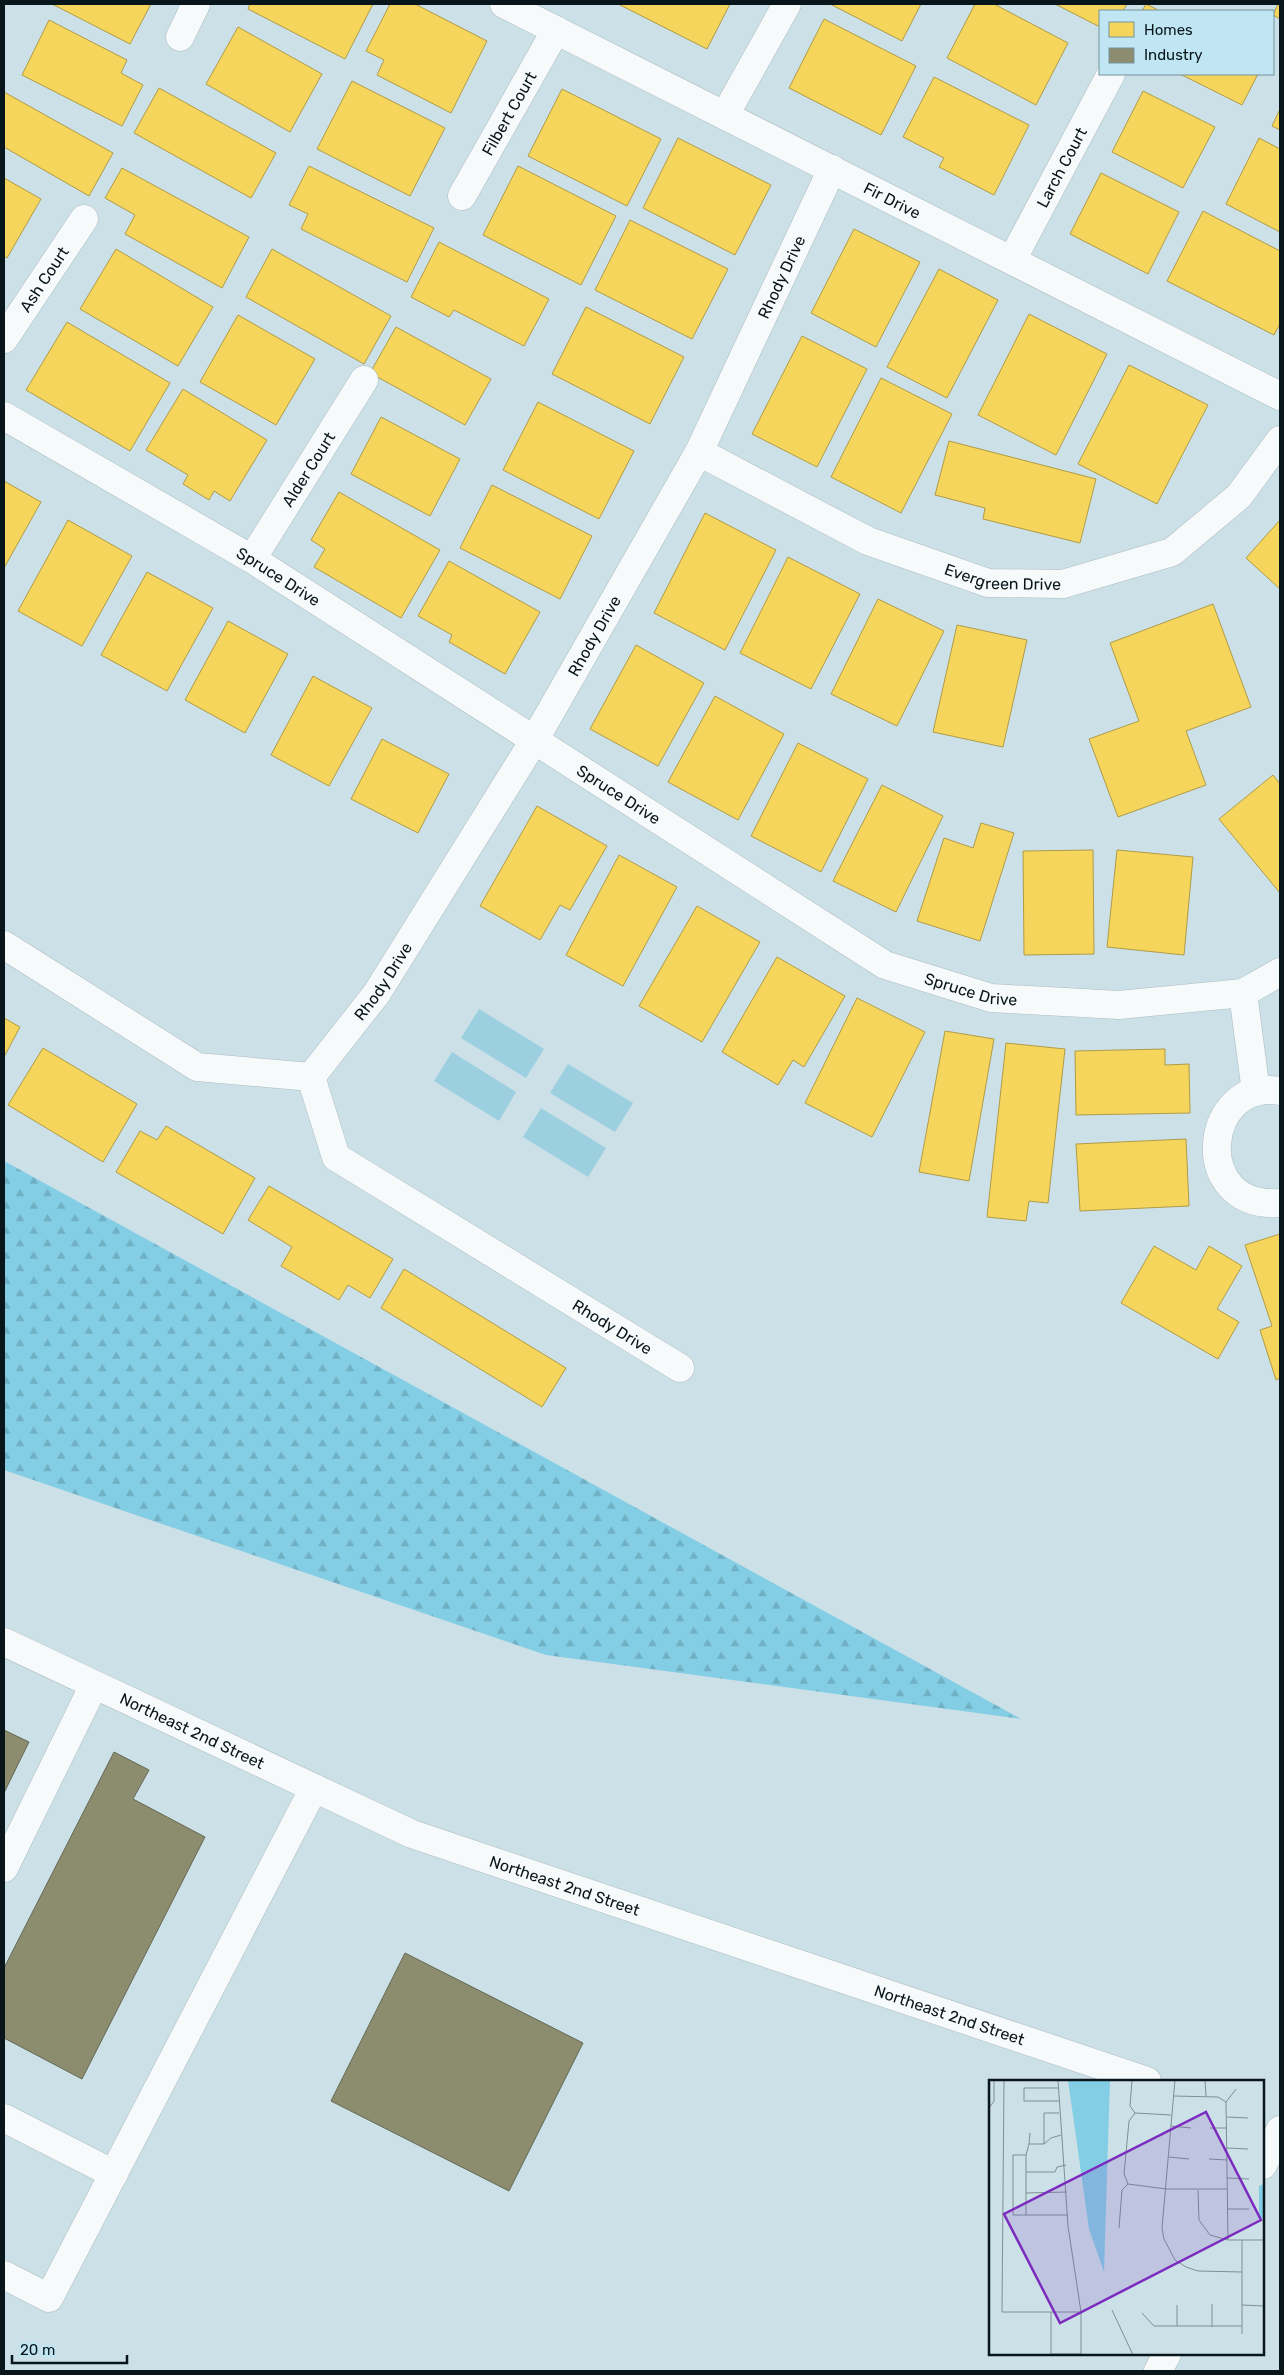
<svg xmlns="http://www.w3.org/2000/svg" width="1284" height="2375" font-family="Rubik,sans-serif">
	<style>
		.forest { fill: url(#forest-firs) }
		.garden { fill: #9cd0e1 }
		.homes { fill: #f6d55c; stroke: #af9c48 }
		.industry { fill: #8c8c6e; stroke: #646955 }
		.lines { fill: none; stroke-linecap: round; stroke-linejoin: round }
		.minor-casing { stroke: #acbcc1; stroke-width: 29 }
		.minor { stroke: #f7fafb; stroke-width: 28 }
		.labels { text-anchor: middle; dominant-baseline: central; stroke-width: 5; stroke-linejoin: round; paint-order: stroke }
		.street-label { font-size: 16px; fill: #08161b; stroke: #c0e6f3 }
		.inset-road { fill: none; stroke: #7e8f95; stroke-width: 1 }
		.view { fill: #7b2cbf; fill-opacity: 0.15; stroke: #7b2cbf; stroke-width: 2.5 }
		.inset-edge { fill: none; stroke: #08161b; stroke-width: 2.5 }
	</style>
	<defs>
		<pattern id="forest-firs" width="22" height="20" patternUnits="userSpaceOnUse" patternTransform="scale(1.25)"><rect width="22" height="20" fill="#84cee5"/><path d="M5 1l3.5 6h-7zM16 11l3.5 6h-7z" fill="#70b0c4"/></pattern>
	</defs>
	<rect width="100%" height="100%" fill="#cce0e7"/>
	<!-- forest -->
	<path class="forest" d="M4,1161L1021,1719L546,1655L4,1470Z"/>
	<!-- garden -->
	<path class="garden" d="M479,1009L544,1049L526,1078L461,1038Z
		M452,1052L516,1092L499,1121L434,1081Z
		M568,1064L633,1103L615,1132L550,1093Z
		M541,1108L606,1148L588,1177L523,1137Z"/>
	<!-- homes -->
	<path class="homes" d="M52,4H151L130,44Z
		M250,4H373L345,59L248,9Z
		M390,4H415L487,41L451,113L377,75L384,60L366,51Z
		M618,4H730L707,49Z
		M830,4H921L902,41Z
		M975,4H994L1068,43L1036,105L947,58Z
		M1055,4H1127L1123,11H1100V27Z
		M1146,4L1160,11H1142Z
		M1278,4H1280V19L1273,15Z
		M824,19L916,66L881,135L789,88Z
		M49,20L127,60L121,73L143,85L122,126L22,75Z
		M238,27L322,74L290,132L206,84Z
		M1180,74H1258L1242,105Z
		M934,77L1029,125L994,195L939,167L944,158L903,137Z
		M352,81L445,128L410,196L317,149Z
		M159,88L276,153L251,198L134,133Z
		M562,89L661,139L627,206L528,156Z
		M1143,91L1215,127L1183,188L1112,152Z
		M4,92L113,153L89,196L4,147Z
		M1280,109V130L1272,126Z
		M678,138L771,185L735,255L643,208Z
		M1259,138L1280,149V232L1226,204Z
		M309,166L434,228L407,282L301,229L308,214L289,205Z
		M518,166L616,216L581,285L483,235Z
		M122,168L249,237L222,288L125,234L135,215L105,198Z
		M1101,173L1179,212L1148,274L1070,234Z
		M4,178L41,199L7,258L4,256Z
		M1203,211L1280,251V324L1274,335L1167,281Z
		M630,220L728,269L692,339L595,290Z
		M854,229L920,262L876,347L811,313Z
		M439,242L549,299L524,346L454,310L449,317L411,297Z
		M116,249L213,307L178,366L80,309Z
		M272,249L391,316L364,364L246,297Z
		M939,269L998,300L947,398L887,367Z
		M586,307L684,357L650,424L552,374Z
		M1029,314L1107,354L1056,455L978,415Z
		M238,315L315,359L276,425L200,382Z
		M67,322L170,383L130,451L26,390Z
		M396,327L491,379L465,425L370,373Z
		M802,336L867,369L817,467L752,434Z
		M1129,365L1208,405L1157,504L1078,464Z
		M881,378L952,414L901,513L831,477Z
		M183,389L267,440L230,501L214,491L209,500L183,484L188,475L146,450Z
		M538,402L634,451L599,519L503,470Z
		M381,417L460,459L430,516L351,474Z
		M949,441L1096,479L1080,543L983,519L985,508L935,495Z
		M4,481L41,502L4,568Z
		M492,485L592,536L560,599L460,548Z
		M339,492L440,550L401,618L314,567L325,549L311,540Z
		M705,513L776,550L725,650L654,613Z
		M68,520L132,556L82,646L18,611Z
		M1280,520V589L1246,558Z
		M788,557L860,594L811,689L740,653Z
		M449,561L540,612L505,674L449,642L452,635L418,616Z
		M147,572L213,608L167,691L101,655Z
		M878,599L944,631L897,726L831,694Z
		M1213,604L1251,707L1186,731L1206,785L1118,817L1089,739L1139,721L1110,643Z
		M228,621L288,654L245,733L185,700Z
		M957,625L1027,640L1003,747L933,732Z
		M636,645L704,683L658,766L590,729Z
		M313,676L372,708L329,786L271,755Z
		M715,696L784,734L738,820L668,782Z
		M382,739L449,774L418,833L351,799Z
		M798,743L868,779L821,872L751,836Z
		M1273,775L1280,784V893L1219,819Z
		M882,785L943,816L896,912L833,881Z
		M537,806L607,846L570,910L560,905L540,940L480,906Z
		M981,823L1014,833L980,941L917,921L944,838L973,848Z
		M1093,850L1094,954L1024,955L1023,851Z
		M1117,850L1193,857L1184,955L1107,947Z
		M619,855L677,887L623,986L566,955Z
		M697,906L760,942L702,1042L639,1006Z
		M777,957L845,996L804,1067L793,1060L778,1085L722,1052Z
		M857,998L925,1032L872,1137L805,1103Z
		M4,1018L20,1027L4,1057Z
		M945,1031L994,1039L969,1181L919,1172Z
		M1006,1043L1065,1049L1048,1203L1029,1201L1026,1221L987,1217Z
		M43,1048L137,1104L103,1162L8,1105Z
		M1165,1049V1065L1189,1064L1190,1113L1076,1115L1075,1051Z
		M166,1126L255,1178L223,1234L116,1172L140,1131L157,1140Z
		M1186,1139L1189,1206L1080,1211L1076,1144Z
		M269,1186L393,1259L370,1298L348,1285L339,1300L281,1266L292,1247L248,1220Z
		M1280,1234V1378L1276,1380L1260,1330L1272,1326L1245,1245Z
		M1154,1246L1196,1270L1209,1246L1242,1266L1217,1309L1239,1322L1218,1359L1121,1303Z
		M404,1269L566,1368L542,1407L381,1308Z"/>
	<!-- industry -->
	<path class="industry" d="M4,1730L29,1742L4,1793Z
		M114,1752L149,1770L133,1799L205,1837L82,2079L4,2038V1968Z
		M405,1953L583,2043L509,2191L331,2101Z"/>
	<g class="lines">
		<defs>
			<g id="minor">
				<path id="s1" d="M504,4L1280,396"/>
				<path d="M180,37L196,4"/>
				<path d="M725,115L787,4"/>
				<path id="s2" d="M462,196L556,30"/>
				<path id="s3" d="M1012,260L1111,74"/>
				<path id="s4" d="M4,339L84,219"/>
				<path id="s5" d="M4,416L252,559L885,965L991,998L1119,1005L1243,993L1280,972"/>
				<path id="s6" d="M699,452L868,541L988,583L1063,584L1172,552L1239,496L1280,440"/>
				<path id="s7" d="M252,559L364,380"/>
				<path id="s8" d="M4,945L197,1067L311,1077L336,1157L680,1368"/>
				<path d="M1243,993L1256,1092"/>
				<path id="s9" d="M311,1077L377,993L535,739L699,452L832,169"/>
				<path d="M1280,1091C1204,1077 1188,1209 1280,1203"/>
				<path id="s10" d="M4,1642L412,1834L1147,2081"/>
				<path d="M4,1868L94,1685"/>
				<path d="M4,2118L114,2174"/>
				<path d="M1263,2165L1280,2130"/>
				<path d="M4,2275L49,2298L314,1788"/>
				<path d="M1158,2371L1167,2354"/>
			</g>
		</defs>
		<!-- minor casing -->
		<use href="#minor" class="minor-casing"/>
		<!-- minor -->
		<use href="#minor" class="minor"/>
	</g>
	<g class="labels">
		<!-- street labels -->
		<g class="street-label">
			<text stroke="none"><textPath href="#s2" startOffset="95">Filbert Court</textPath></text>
			<text stroke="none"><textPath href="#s3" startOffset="105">Larch Court</textPath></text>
			<text stroke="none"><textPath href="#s1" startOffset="435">Fir Drive</textPath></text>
			<text stroke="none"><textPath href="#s9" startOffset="930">Rhody Drive</textPath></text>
			<text stroke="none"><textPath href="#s4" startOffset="72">Ash Court</textPath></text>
			<text stroke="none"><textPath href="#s7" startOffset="106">Alder Court</textPath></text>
			<text stroke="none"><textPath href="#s6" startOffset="332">Evergreen Drive</textPath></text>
			<text stroke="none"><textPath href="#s5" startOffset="318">Spruce Drive</textPath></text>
			<text stroke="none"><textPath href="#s9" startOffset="525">Rhody Drive</textPath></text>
			<text stroke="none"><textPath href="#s5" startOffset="722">Spruce Drive</textPath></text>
			<text stroke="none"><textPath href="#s9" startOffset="120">Rhody Drive</textPath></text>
			<text stroke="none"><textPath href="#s5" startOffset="1128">Spruce Drive</textPath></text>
			<text stroke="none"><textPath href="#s8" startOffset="751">Rhody Drive</textPath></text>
			<text stroke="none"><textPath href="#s10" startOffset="208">Northeast 2nd Street</textPath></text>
			<text stroke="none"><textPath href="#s10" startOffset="612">Northeast 2nd Street</textPath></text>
			<text stroke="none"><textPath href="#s10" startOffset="1018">Northeast 2nd Street</textPath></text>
		</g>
	</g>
	<!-- overview -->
	<g transform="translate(989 2080)">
		<rect width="275" height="275" fill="#cce0e7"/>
		<path d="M79,0H121L115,192L100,149ZM275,104V138H270V106Z" fill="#84cee5"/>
		<path class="inset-road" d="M15,0L13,232H92L79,146L69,0M186,0L173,148L175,159L186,180L197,187L209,191L253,192M216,0L217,16M70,8H35V21H70M184,16L229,17L237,22M237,22L239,160M237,22L247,9M0,28L5,21V0M146,33L182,35M238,37L259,38M182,46L202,48M221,48H238M41,53L40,64H55V33H70M40,64L37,75H24V135H79M55,64L62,58L72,55M238,68L259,69M37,75V135M180,77L200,79M220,79L238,80M37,92H66L68,87L77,85M238,98L260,99M139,104L177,109H238M209,110L210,140L221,155L239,160H275M37,113L78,112M238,129H260M130,148L133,110L139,104L135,94L140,41L146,33L141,26L143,0M253,160V254M223,224V247M188,225V246M253,225L275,226M123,230L144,275M62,232V274H92M92,232V275M153,233L165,246H253"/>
		<path class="view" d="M217,32L272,140L71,243L15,134Z"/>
		<rect width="275" height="275" class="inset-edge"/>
	</g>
	<!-- border -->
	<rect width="1284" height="2375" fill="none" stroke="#08161b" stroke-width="10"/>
	<!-- legend -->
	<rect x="1099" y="10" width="175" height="65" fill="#c0e6f3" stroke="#76939d"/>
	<rect x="1109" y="22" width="25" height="15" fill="#f6d55c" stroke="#76939d"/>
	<text x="1144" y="35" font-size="15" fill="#08161b">Homes</text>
	<rect x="1109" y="48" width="25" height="15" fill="#8c8c6e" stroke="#76939d"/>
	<text x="1144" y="60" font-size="15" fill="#08161b">Industry</text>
	<!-- scale -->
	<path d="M12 2355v8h115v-8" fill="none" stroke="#08161b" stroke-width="2.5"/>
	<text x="20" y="2355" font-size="15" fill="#08161b" stroke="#c0e6f3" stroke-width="4" paint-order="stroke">20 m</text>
</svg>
